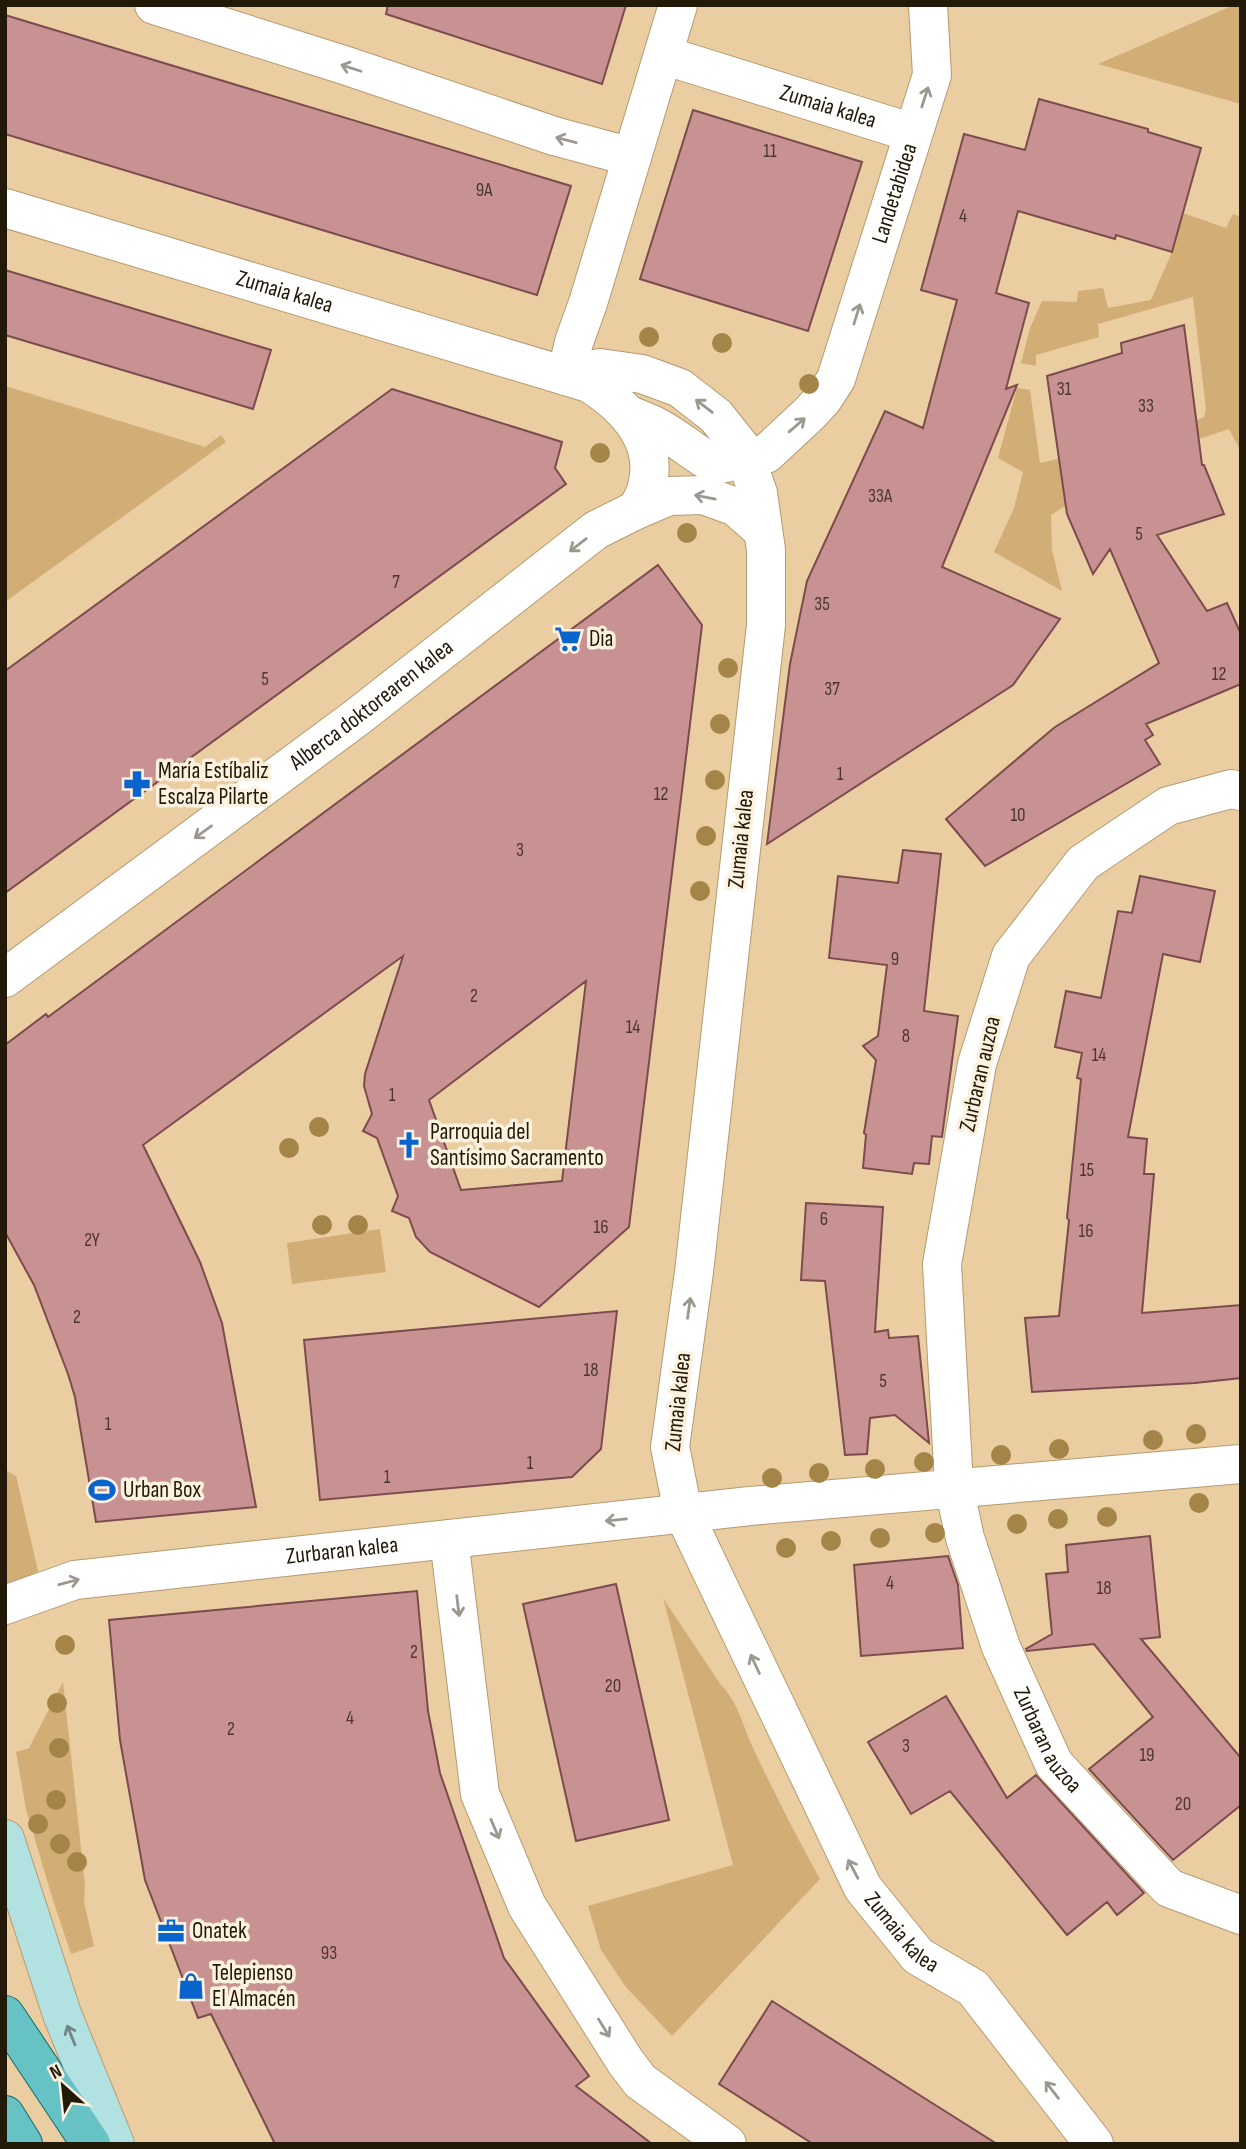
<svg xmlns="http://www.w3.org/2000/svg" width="1246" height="2149" font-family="'Sofia Sans Condensed',sans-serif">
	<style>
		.green { fill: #d2ad75 }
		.building { fill: #c89293; stroke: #7c4b4d; stroke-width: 2; fill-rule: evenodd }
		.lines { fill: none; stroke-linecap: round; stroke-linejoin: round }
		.street-casing { stroke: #b69a70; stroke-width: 40 }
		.secondary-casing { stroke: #b69a70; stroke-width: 40 }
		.primary-casing { stroke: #0c6d69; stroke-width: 40 }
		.street { stroke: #fff; stroke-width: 38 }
		.secondary { stroke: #b2e1e2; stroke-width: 38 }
		.primary { stroke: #66c2c4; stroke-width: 38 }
		.tree { fill: #a58448 }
		.oneway { stroke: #9c9890 }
		.oneway2 { stroke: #728780 }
		.labels { text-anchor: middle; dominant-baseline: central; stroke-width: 7; stroke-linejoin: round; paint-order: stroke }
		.number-label { font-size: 19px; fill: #4c372b }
		.street-label { font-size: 23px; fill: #231908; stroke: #fdf1df }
		.poi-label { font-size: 23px; fill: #231908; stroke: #fdf1df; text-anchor: start }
	</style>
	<rect width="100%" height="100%" fill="#eacda1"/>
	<!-- green -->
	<path class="green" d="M1234,5H1241V104L1098,64Z
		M1183,213L1226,228L1233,214L1241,217V365L1239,369L1241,371V448H1239L1229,429L1184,444L1151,441L1204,417L1206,410L1193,297L1098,324L1099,337L1036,355V366L1021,363L1030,328L1042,301L1077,302L1078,291L1103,288L1108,308L1151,300L1172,252Z
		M5,386L205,447L221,435L226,442L5,602Z
		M1017,388L1030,390L1040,463L1084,453L1093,488L1051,515L1052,550L1062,591L994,552L1014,508L1023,472L998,458Z
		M380,1229L386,1272L292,1284L287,1243Z
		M5,1470L16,1476L38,1571L6,1589Z
		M663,1598L721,1685C738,1702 743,1726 753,1748C774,1792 796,1836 820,1879L672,2036L625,1986L601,1950L588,1906L733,1865Z
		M63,1682L85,1885L84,1902L94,1946L71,1954L52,1897L26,1809L16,1752L29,1748Z"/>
	<!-- building -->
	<path class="building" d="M388,5H626L602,84L386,14Z
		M5,15L571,186L537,295L5,134Z
		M1039,99L1148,129V132L1201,148L1172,252L1116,235L1115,239L1018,211L996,293L1029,303L1006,389L1017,385L942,567L1060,619L1013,685L767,844L790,664L807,581L885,411L923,428L957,300L921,290L964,134L1025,150Z
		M693,110L862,162L808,331L640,279Z
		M5,270L271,350L253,409L5,335Z
		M1184,325L1202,465H1204L1224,514L1157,535L1207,611L1227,603L1241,634V684L1146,724L1153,735L1145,740L1160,764L985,866L946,819L1055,727L1159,663L1110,549L1093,574L1067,514L1047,376L1122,353L1121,343Z
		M392,389L562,442L555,468L566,484L5,893V671Z
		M658,565L702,625L629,1227L539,1307L430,1252L416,1237L409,1218L392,1211L398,1196L377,1138L363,1131L372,1114L364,1086L365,1074L403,956L143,1145L200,1262L222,1323L256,1507L96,1522L75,1397L68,1374L34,1285L5,1232V1045L46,1014L48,1017ZM586,981L562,1181L461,1190L429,1100Z
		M903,850L941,854L924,1011L958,1016L942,1137L932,1136L929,1164L914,1163L912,1174L863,1168L866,1135L864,1133L876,1060L863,1046L878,1036L887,965L829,958L838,876L898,883Z
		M1140,876L1215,891L1200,962L1163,954L1128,1137L1147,1139L1144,1174H1154L1142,1313L1241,1305V1378L1195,1383L1032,1392L1025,1318L1059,1316L1069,1220L1067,1218L1081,1079L1077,1078L1082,1053L1055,1047L1066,991L1101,998L1118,911L1132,913Z
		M806,1203L883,1207L875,1332L888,1330L889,1338L918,1336L929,1443L895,1415L870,1418L867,1454L845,1455L825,1281L801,1280Z
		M617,1311L601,1449L572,1477L320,1500L304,1340Z
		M1150,1536L1160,1637L1141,1639L1241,1758V1805L1173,1860L1089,1769L1153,1717L1094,1644L1027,1651L1026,1649L1052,1634L1046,1574L1068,1572L1066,1545Z
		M948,1556L958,1585L963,1648L861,1656L854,1565Z
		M616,1584L669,1820L576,1841L523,1604Z
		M417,1591L428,1711L440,1773L504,1958L589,2076L576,2086L652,2144H275L211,2014L198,2018L145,1880L120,1740L109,1620Z
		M946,1696L1007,1798L1036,1775L1144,1893L1117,1915L1107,1902L1067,1935L950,1791L911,1814L868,1742Z
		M772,2001L921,2096L997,2144H813L719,2084Z"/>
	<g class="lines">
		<defs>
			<g id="street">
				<path d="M154,5L347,66L554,136L632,157"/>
				<path id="s1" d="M663,55L913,133"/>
				<path id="s2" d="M5,208L589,383C626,406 661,443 646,490C644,497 640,504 636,510"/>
				<path id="s3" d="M566,376L600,368L642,374L680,388L716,416L743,450L758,493L766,550V625L694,1272L670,1447L683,1512L863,1888L918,1956L973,1988L1094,2144"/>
				<path d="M566,376L574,342L588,303L678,5"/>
				<path id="s4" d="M627,414C636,418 645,421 653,425C676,436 694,454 716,465L766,454L809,414L823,399L836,379L932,75L928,5"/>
				<path id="s5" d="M1241,791L1231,789L1168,806L1083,863L1011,956L977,1064L942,1264L954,1487L965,1538L1001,1647L1054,1764L1169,1888L1241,1915"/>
				<path id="s6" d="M5,978L356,718L596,530L636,510L669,496L703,495L736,507L762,530"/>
				<path d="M449,1539L480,1794L527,1906L625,2061L640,2081L727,2144"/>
				<path id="s7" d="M5,1605L75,1580L750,1506L1241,1464"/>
			</g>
			<path id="secondary" d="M5,1839L62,2014L115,2144"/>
			<path id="primary" d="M5,2015L91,2144
				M5,2115L23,2144"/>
		</defs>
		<!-- street casing -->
		<use href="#street" class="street-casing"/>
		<!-- secondary casing -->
		<use href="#secondary" class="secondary-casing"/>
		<!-- primary casing -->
		<use href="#primary" class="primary-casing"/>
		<!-- street -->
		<use href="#street" class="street"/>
		<!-- secondary -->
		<use href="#secondary" class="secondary"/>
		<!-- primary -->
		<use href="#primary" class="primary"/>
	</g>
	<!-- trees -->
	<g class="tree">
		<circle cx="649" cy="337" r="10"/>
		<circle cx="722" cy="343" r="10"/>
		<circle cx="809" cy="384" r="10"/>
		<circle cx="600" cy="453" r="10"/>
		<circle cx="687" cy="533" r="10"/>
		<circle cx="728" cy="668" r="10"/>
		<circle cx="720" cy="724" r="10"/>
		<circle cx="715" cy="780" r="10"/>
		<circle cx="706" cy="836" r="10"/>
		<circle cx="700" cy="891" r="10"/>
		<circle cx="319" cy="1127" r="10"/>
		<circle cx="289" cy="1148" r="10"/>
		<circle cx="322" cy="1225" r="10"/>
		<circle cx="358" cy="1225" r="10"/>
		<circle cx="1196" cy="1434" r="10"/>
		<circle cx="1153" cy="1440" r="10"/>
		<circle cx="1059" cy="1449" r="10"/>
		<circle cx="1001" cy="1455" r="10"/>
		<circle cx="924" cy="1462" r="10"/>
		<circle cx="875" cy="1469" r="10"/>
		<circle cx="819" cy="1473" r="10"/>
		<circle cx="772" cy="1478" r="10"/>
		<circle cx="1199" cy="1503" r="10"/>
		<circle cx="1107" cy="1517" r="10"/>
		<circle cx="1058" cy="1519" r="10"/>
		<circle cx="1017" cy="1524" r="10"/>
		<circle cx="935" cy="1533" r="10"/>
		<circle cx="880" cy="1538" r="10"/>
		<circle cx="831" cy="1541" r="10"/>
		<circle cx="786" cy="1548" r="10"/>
		<circle cx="65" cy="1645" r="10"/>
		<circle cx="57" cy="1703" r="10"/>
		<circle cx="59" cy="1748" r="10"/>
		<circle cx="56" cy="1800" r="10"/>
		<circle cx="38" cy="1824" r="10"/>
		<circle cx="60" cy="1844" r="10"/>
		<circle cx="77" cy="1862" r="10"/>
	</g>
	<!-- one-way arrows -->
	<defs><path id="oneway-shaft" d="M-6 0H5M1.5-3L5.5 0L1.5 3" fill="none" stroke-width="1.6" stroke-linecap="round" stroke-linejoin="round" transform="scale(1.75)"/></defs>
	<g class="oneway">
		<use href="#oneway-shaft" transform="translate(351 68) rotate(-162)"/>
		<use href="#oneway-shaft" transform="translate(925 97) rotate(-72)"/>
		<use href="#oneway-shaft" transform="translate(566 140) rotate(-165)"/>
		<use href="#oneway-shaft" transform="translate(857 314) rotate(-73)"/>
		<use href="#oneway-shaft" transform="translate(704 406) rotate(-142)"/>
		<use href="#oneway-shaft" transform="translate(797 425) rotate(-41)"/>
		<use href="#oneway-shaft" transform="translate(705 497) rotate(-169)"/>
		<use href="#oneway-shaft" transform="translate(578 545) rotate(142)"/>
		<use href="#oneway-shaft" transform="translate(203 832) rotate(144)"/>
		<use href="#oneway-shaft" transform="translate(689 1308) rotate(-82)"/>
		<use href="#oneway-shaft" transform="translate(616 1520) rotate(174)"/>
		<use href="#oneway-shaft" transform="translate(69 1582) rotate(-15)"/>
		<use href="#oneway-shaft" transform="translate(458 1606) rotate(83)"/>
		<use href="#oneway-shaft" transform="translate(755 1664) rotate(-115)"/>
		<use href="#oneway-shaft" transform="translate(495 1829) rotate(67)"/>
		<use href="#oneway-shaft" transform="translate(853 1869) rotate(-118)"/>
		<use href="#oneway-shaft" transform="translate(604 2028) rotate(58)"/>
		<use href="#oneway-shaft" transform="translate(1052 2090) rotate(-128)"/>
	</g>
	<use class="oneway2" href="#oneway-shaft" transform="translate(71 2035) rotate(-112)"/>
	<!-- icons -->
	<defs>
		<symbol id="supermarket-bare" viewBox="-9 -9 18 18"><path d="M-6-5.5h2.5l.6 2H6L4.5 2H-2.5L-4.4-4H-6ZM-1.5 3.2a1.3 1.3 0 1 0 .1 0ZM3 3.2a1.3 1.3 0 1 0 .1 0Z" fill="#0a64cd" stroke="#fdf1df" stroke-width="2.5" paint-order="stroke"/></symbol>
		<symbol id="pharmacy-bare" viewBox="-9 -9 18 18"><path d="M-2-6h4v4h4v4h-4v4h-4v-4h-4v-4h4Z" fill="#0a64cd" stroke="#fdf1df" stroke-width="2.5" paint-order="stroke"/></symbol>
		<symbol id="church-bare" viewBox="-9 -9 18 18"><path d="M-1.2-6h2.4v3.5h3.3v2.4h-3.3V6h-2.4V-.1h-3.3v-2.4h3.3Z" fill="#0a64cd" stroke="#fdf1df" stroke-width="2.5" paint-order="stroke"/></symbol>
		<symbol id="stadium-bare" viewBox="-9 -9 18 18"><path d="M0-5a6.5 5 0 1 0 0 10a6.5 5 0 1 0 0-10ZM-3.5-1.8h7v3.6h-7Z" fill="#0a64cd" stroke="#fdf1df" stroke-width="2.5" paint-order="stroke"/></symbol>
		<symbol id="office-bare" viewBox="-9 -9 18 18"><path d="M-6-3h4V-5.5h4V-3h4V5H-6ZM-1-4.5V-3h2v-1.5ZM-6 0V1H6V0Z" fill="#0a64cd" stroke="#fdf1df" stroke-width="2.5" paint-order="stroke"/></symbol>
		<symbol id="shop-bare" viewBox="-9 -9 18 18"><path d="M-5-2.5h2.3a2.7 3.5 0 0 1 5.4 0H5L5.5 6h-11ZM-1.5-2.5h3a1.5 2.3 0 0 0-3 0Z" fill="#0a64cd" stroke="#fdf1df" stroke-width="2.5" paint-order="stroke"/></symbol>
	</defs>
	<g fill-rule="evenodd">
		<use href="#supermarket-bare" x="549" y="620" width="38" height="38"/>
		<use href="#pharmacy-bare" x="118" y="765" width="38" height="38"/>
		<use href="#church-bare" x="390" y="1126" width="38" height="38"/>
		<use href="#stadium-bare" x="83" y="1471" width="38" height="38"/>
		<use href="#office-bare" x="152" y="1912" width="38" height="38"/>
		<use href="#shop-bare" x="172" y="1967" width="38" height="38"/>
	</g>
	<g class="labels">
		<!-- number labels -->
		<g class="number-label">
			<text x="770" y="151">11</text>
			<text x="484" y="190">9A</text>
			<text x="963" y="216">4</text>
			<text x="1064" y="389">31</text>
			<text x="1146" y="406">33</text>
			<text x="880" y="496">33A</text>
			<text x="1139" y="534">5</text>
			<text x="396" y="582">7</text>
			<text x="822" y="604">35</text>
			<text x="1219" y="674">12</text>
			<text x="265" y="679">5</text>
			<text x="832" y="689">37</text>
			<text x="840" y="774">1</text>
			<text x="661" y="794">12</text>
			<text x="1018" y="815">10</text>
			<text x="520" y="850">3</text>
			<text x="895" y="959">9</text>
			<text x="474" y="996">2</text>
			<text x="633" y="1027">14</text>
			<text x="906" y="1036">8</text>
			<text x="1099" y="1055">14</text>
			<text x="392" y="1095">1</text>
			<text x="1087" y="1170">15</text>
			<text x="824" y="1219">6</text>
			<text x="601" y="1227">16</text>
			<text x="1086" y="1231">16</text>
			<text x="92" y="1240">2Y</text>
			<text x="77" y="1317">2</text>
			<text x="591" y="1370">18</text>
			<text x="883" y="1381">5</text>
			<text x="108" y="1424">1</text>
			<text x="530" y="1463">1</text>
			<text x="387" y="1477">1</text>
			<text x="890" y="1583">4</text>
			<text x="1104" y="1588">18</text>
			<text x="414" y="1652">2</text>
			<text x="613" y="1686">20</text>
			<text x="350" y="1718">4</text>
			<text x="231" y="1729">2</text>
			<text x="906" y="1746">3</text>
			<text x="1147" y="1755">19</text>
			<text x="1183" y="1804">20</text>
			<text x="329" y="1953">93</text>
		</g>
		<!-- street labels -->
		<g class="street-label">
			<text stroke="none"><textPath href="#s1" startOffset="173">Zumaia kalea</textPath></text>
			<text stroke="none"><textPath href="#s4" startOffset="452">Landetabidea</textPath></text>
			<text stroke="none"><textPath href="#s2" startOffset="292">Zumaia kalea</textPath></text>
			<text stroke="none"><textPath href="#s6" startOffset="457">Alberca doktorearen kalea</textPath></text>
			<text transform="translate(741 839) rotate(-84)">Zumaia kalea</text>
			<text transform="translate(980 1074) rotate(-77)">Zurbaran auzoa</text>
			<text transform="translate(678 1402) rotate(-84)">Zumaia kalea</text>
			<text stroke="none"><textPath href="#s7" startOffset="343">Zurbaran kalea</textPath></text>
			<text stroke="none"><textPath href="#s5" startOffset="1106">Zurbaran auzoa</textPath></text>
			<text stroke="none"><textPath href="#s3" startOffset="1755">Zumaia kalea</textPath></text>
		</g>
		<!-- poi labels -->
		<g class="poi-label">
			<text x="589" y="639">Dia</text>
			<text x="158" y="771">María Estíbaliz<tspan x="158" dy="26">Escalza Pilarte</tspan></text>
			<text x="430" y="1132">Parroquia del<tspan x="430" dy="26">Santísimo Sacramento</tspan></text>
			<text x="123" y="1490">Urban Box</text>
			<text x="192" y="1931">Onatek</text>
			<text x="212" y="1973">Telepienso<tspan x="212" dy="26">El Almacén</tspan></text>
		</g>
	</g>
	<!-- border -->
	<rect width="1246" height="2149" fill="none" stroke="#231908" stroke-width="14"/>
	<!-- north arrow -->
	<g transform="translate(63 2086) rotate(333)" stroke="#fdf1df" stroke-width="5" paint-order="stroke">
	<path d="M0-5L12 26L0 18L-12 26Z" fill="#231908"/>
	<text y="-10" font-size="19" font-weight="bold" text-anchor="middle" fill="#231908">N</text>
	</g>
</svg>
